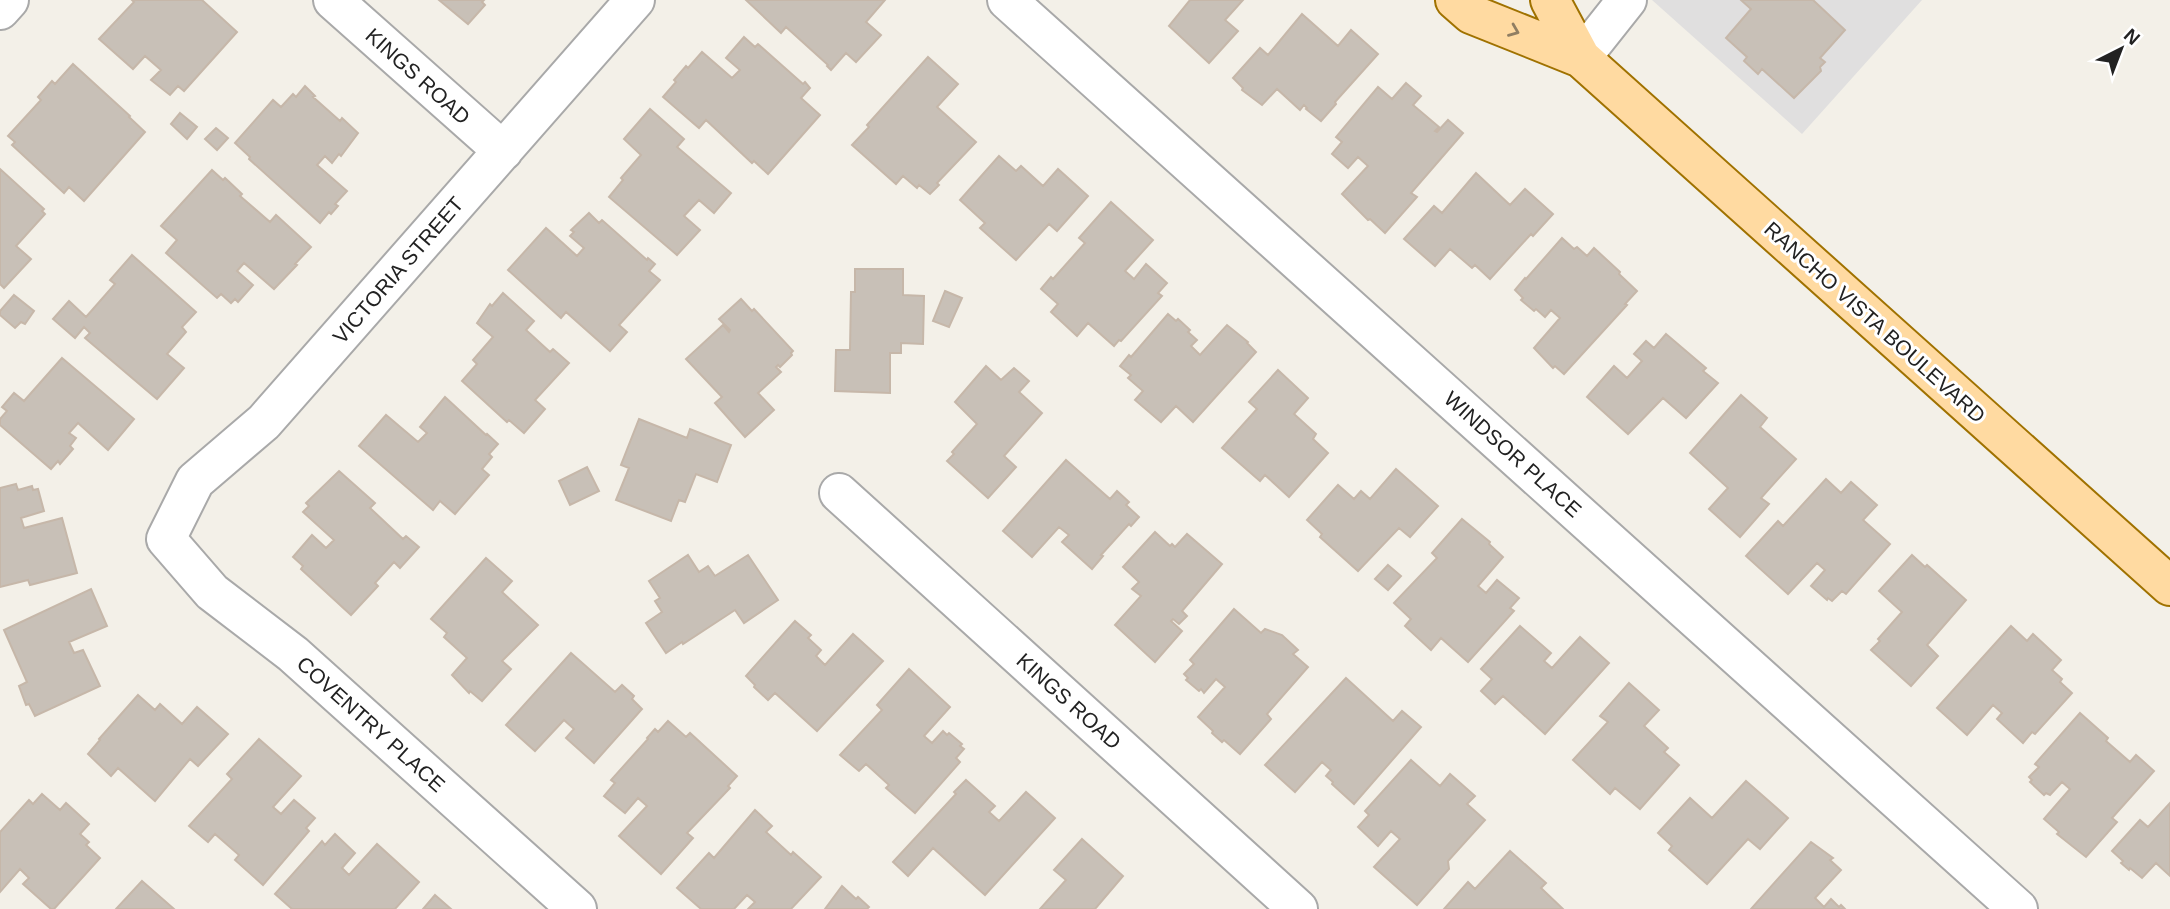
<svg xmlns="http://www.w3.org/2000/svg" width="2170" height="909" font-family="Arial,sans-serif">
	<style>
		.residential { fill: #e0dfdf }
		.building { fill: #c8c0b7; stroke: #c6b7a9; stroke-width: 2 }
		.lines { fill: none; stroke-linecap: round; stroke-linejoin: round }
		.minor-casing { stroke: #a9a9a9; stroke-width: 42 }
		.primary-casing { stroke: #a07200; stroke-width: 42 }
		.minor { stroke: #fff; stroke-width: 38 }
		.primary { stroke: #ffdaa1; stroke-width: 38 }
		.oneway { stroke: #907e62 }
		.labels { text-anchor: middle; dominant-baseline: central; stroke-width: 6; stroke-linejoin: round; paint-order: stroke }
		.street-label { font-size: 21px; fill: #222; stroke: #fff }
	</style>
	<rect width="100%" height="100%" fill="#f3f0e8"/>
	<!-- residential -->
	<path class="residential" d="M1652,0H1922L1802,134Z"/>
	<!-- building -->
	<path class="building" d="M132,0H202L237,32L184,91L178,86L170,95L151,80L161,70L145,56L133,69L99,39L134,2Z
		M439,0H484L482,2L485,5L468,24Z
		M746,0H885L866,22L881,35L856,62L846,53L831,70L827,66L828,65L786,27L781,33Z
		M1190,0H1243L1225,20L1238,31L1209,63L1169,26Z
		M1741,0H1813L1845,30L1820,58L1825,62L1820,67L1821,71L1794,98L1762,69L1758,74L1744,61L1747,57L1726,38L1751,9Z
		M1302,14L1338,46L1351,30L1378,54L1335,102L1336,104L1321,121L1306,109L1307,108L1304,105L1300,110L1277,89L1262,105L1242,90L1243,88L1233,78L1260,48L1268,55Z
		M744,37L755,47L758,44L803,84L805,82L810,88L801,98L820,115L768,174L754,161L752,163L706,120L699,128L663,97L676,82L674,80L686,66L688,68L702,52L732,78L740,70L726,58Z
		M928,57L958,84L937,107L976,142L937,183L939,185L930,194L919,185L917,188L903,176L896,184L852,145L869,127L867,125Z
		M73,64L130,116L129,117L145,132L84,201L69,187L64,193L12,145L15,142L8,136L41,100L38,97L52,81L55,84Z
		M1406,83L1421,96L1413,105L1439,127L1435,131L1437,132L1448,120L1463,133L1411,193L1417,197L1385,233L1370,219L1368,220L1342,194L1368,166L1358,157L1348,168L1332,154L1342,142L1336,137L1378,87L1392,99Z
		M305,86L315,96L313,97L340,121L342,118L358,133L341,156L339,154L332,163L325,156L317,165L347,191L335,204L338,206L331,214L329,212L320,223L249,159L250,157L235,143L273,100L281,107L293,94L296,97Z
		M650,109L684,139L677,147L731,193L714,213L699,200L684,216L700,230L677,255L609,197L623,180L621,178L641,155L624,139Z
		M180,113L197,127L187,139L171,124Z
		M216,128L228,138L217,150L205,139Z
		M999,156L1016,171L1021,166L1043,186L1058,169L1088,196L1057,231L1049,224L1016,260L980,228L985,223L960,200Z
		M0,169L44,209L42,211L45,214L16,246L31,259L4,288L0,284Z
		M212,170L223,180L225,178L242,194L240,196L270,222L276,215L311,247L295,264L297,265L274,289L244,263L237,271L253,285L238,302L235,299L231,303L221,294L217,298L166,253L177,240L161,226Z
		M1476,173L1510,205L1525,189L1553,214L1533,236L1531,234L1490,279L1475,265L1472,268L1450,249L1435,266L1404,239L1434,206L1442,213Z
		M1111,202L1153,240L1125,271L1134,279L1146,264L1167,283L1158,293L1162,296L1121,341L1119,340L1114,346L1088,323L1077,336L1051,312L1058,304L1041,289L1051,277L1053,279L1085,243L1079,238Z
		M589,213L599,223L602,220L647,260L648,258L655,264L649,271L660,280L619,325L627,332L610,351L566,312L561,318L508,270L546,228L577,256L584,248L570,236L574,232L571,230Z
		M1562,238L1574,249L1577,247L1587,256L1594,248L1620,272L1619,274L1637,291L1625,304L1627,305L1564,374L1555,366L1553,368L1534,348L1560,318L1551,310L1545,317L1536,309L1534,311L1521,300L1523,298L1515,290L1525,278L1526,279Z
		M132,255L196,312L182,327L186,332L167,354L184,368L157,399L85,338L90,333L84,327L75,338L53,319L69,301L86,317L115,284L110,280Z
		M855,269H903V295L924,296L923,344L901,343V353H890V393L835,391L836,350H850L851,292H855Z
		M945,291L962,298L949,327L933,321Z
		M503,293L534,321L526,330L550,352L553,349L569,363L535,400L545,409L524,433L509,420L507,422L462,381L477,364L473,360L493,337L477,323L490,304L492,306Z
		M14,295L34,311L25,324L21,322L15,328L0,315V311Z
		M741,299L752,311L754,309L793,351L791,353L792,355L780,367L778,365L776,367L781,372L758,393L774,410L745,437L715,403L722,397L686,359L723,325L729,332L730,330L719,319Z
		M1168,314L1176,321L1178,319L1190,330L1188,332L1197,340L1191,346L1200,355L1227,325L1248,342L1247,343L1256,352L1193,422L1176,406L1161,422L1135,400L1143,391L1128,378L1131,375L1120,366L1129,355L1131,357Z
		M1666,334L1706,368L1703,371L1718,383L1686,418L1663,398L1628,434L1587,397L1614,366L1627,378L1642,361L1634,354L1646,341L1654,348Z
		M62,358L134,419L108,450L78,423L69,433L76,438L70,446L73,449L60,464L58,461L51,469L0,425V419L7,411L2,407L14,393L24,401Z
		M986,366L1001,380L1014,368L1029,381L1019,392L1042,413L1004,456L1016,467L988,498L947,461L954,454L952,452L977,424L955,402Z
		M1278,370L1308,398L1294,414L1316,434L1313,439L1328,453L1289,497L1265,475L1260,481L1222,448L1257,409L1249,402Z
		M1741,395L1767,418L1760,427L1796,459L1761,498L1769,504L1740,537L1709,509L1728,488L1690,453Z
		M445,397L486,435L487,434L498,444L489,454L492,457L482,469L489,475L455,514L440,501L433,510L359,446L386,415L418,442L427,433L420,427Z
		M639,419L687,438L690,429L731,445L717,482L696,474L685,502L679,500L671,521L616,500L629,468L621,465Z
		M1066,460L1110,499L1117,491L1129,502L1126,505L1139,517L1131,526L1129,524L1101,555L1103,556L1092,569L1062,542L1069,535L1059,527L1032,557L1003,531Z
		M587,467L599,491L570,505L559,481Z
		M1396,469L1438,506L1410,537L1399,528L1358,571L1320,537L1322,534L1307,520L1338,485L1354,499L1361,491L1370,499Z
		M339,471L375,503L370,508L403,539L406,536L419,547L400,568L394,562L375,583L378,586L351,615L301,569L303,566L293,557L312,535L326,548L334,540L303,512L309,506L306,503Z
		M1826,479L1841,493L1851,482L1877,505L1863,520L1890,544L1846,594L1842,591L1832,601L1828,598L1827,600L1811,586L1825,570L1817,563L1788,594L1746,556L1778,521L1783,526Z
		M16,484L18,490L32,486L33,490L38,489L44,511L21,518L24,528L62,518L77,573L30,585L28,580L0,587V488Z
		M1462,519L1490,542L1489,544L1503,557L1478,586L1486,593L1497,580L1519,598L1510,608L1514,611L1468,662L1441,638L1431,650L1405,626L1411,619L1394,603L1437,558L1432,553Z
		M1155,532L1170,546L1172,544L1175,547L1187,534L1222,564L1182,611L1187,616L1179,624L1173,619L1171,621L1182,631L1155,662L1115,625L1141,596L1132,589L1139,582L1123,567Z
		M688,555L699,572L708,566L715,576L748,555L778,600L744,623L735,610L683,644L682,642L666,653L646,623L662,612L655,601L660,598L649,581Z
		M1912,555L1925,567L1927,565L1966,600L1927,645L1938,656L1911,686L1871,650L1880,641L1878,639L1902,612L1879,591Z
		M486,558L512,581L502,592L538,625L502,661L511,669L482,701L470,691L469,693L452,675L467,658L444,637L447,633L431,619Z
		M1388,565L1401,576L1388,590L1375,579Z
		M91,589L107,626L69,642L74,653L83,650L100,686L35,716L29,704L26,705L19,686L27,682L4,630Z
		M1234,609L1261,633L1265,629L1282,635L1298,650L1293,654L1308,667L1267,714L1271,719L1240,754L1224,740L1222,742L1212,733L1213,731L1198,717L1225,687L1216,679L1204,693L1201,689L1199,691L1186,680L1188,678L1184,674L1194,664L1190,660Z
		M795,621L811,635L808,638L821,650L816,656L825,665L853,634L883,661L817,731L775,693L768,700L754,687L755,685L746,676Z
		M1520,626L1551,653L1544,661L1552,668L1580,637L1609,663L1545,734L1503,696L1495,704L1481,691L1492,679L1481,669Z
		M2011,626L2027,641L2033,634L2061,660L2052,670L2062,679L2060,682L2072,693L2035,734L2032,732L2023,743L1997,719L2002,713L1993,705L1967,735L1937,708Z
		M571,653L615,692L622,685L634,696L632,699L642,709L594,763L566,738L574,729L564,720L535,751L506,725Z
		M909,669L950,707L924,736L932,743L943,731L947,735L949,733L962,744L960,746L964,749L956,758L960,762L915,813L886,788L889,785L866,764L859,771L840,755L882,710L877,705Z
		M1346,678L1393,721L1402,711L1421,727L1354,804L1332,784L1333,782L1326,776L1331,770L1322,762L1295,792L1265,765Z
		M1629,683L1659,710L1644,726L1668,748L1664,752L1679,765L1640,809L1615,788L1610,794L1573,760L1608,722L1600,716Z
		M138,695L155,710L160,704L182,724L197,707L228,734L198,766L190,759L155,801L118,768L111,776L88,754L100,740L99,739Z
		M2080,713L2108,738L2106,741L2130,762L2136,755L2154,771L2112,818L2117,822L2086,857L2057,834L2059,832L2044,819L2070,789L2062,782L2050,795L2046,793L2044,795L2030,782L2032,780L2029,777L2039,767L2035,764Z
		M668,721L686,737L690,733L737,776L728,786L730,788L687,833L693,838L661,874L619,836L647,806L638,798L625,813L604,796L615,783L611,780L648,739L647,738L655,729L658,732Z
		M259,739L301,776L273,807L281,814L294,800L315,818L306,828L309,831L263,885L235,860L239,855L215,834L208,842L189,826L232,779L227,774Z
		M1411,760L1440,786L1450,774L1475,796L1467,804L1485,820L1448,861L1449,869L1417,905L1374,867L1400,839L1391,831L1378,846L1358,827L1369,815L1365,811Z
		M966,780L995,806L989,812L999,821L1026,792L1055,818L985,895L933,848L908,876L893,862L956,794L954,792Z
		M1746,781L1788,818L1760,849L1748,839L1707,884L1669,850L1672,846L1658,833L1690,798L1712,818Z
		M42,794L60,810L66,803L89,824L80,834L89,842L86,845L100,858L54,909H51L23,884L29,878L20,869L0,892V832L29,800L33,804Z
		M2170,803V876L2156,863L2142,878L2130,868L2129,870L2121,863L2123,861L2112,851L2140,820L2148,827Z
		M755,810L772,826L766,832L791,855L793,852L821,877L791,909H748L755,902L747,895L734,909H701L677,888L709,853L714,858Z
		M335,834L355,853L342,868L349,875L377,844L419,882L395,909H292L275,894L322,841L325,845Z
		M1082,839L1123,876L1095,909H1040L1066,880L1054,870Z
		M1811,842L1833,858L1830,860L1841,870L1815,898L1824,907L1831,899L1839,907L1841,905L1845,909H1751Z
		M1510,851L1546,883L1541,888L1563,909H1444L1468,882L1475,889Z
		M142,881L174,909H116Z
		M842,886L856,899L858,897L869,907L867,909H825Z
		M435,895L451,909H423Z"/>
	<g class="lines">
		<defs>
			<path id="minor" d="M333,0L503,151
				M1007,0L2018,909
				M0,10L9,0
				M1581,58L1627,0
				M839,493L1298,909
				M577,909L293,654L212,592L166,539L195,481L264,422L635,0"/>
			<path id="primary" d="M1455,0L1471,14L1581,58
				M1550,0L1581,58L2170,586"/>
		</defs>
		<!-- minor casing -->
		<use href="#minor" class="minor-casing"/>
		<!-- primary casing -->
		<use href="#primary" class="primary-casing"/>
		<!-- minor -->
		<use href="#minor" class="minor"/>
		<!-- primary -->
		<use href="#primary" class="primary"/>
	</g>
	<!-- one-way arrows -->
	<defs><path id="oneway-chevron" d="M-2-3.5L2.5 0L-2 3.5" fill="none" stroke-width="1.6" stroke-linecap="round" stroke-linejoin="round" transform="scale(1.75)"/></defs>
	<use class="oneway" href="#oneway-chevron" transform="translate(1514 31) rotate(22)"/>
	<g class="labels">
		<!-- street labels -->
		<g class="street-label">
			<text transform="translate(418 76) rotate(42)">KINGS ROAD</text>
			<text transform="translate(398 270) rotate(-49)">VICTORIA STREET</text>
			<text transform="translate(1875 322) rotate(42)">RANCHO VISTA BOULEVARD</text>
			<text transform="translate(1513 454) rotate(42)">WINDSOR PLACE</text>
			<text transform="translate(1069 701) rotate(42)">KINGS ROAD</text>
			<text transform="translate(371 724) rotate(42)">COVENTRY PLACE</text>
		</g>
	</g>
	<!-- north arrow -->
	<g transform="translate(2121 49) rotate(42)" stroke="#ffffff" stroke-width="5" paint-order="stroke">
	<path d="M0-5L12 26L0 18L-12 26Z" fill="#222222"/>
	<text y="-10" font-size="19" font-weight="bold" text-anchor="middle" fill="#222222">N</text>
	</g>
</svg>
